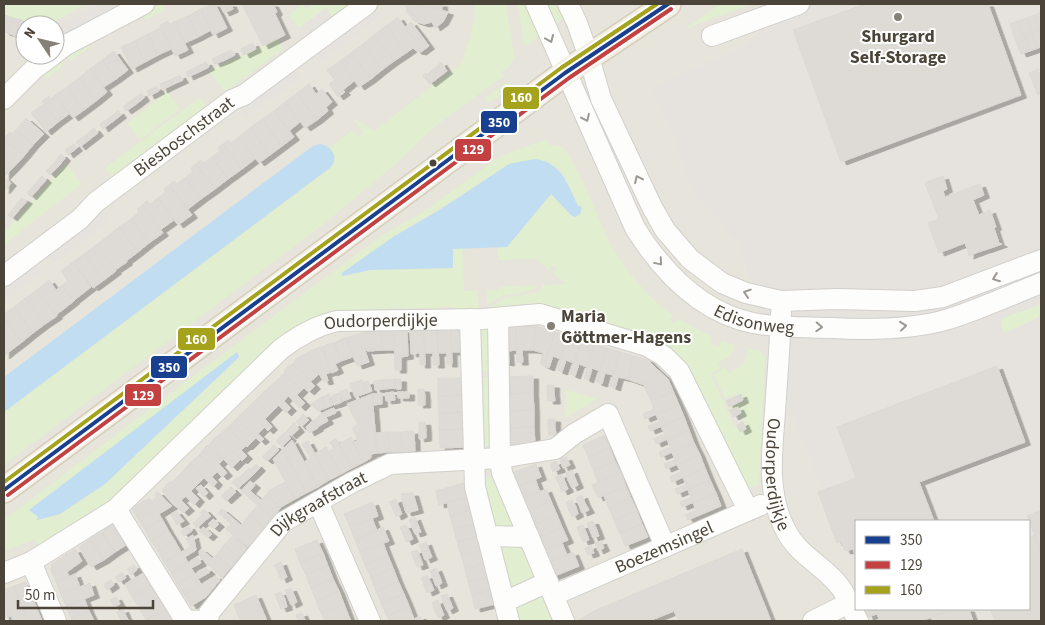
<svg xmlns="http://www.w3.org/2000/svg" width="1045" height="625" font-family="'Source Sans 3',sans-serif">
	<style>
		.residential { fill: #e7e4dc; fill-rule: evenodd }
		.industrial { fill: #e6e2de }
		.green { fill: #e1eecf; fill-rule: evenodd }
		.parking { fill: #e6e3df }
		.water { fill: #c0ddf1 }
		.building { fill: #dedbd6; stroke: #dcd9d4; filter: url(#shadow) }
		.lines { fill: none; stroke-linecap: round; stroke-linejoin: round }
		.minor-casing { stroke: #d2d0cb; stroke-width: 22 }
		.major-casing { stroke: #d6cebb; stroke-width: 28 }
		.minor { stroke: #fdfdfc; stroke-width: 20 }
		.major { stroke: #f2efe6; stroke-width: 25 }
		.bus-1-casing { stroke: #fff; stroke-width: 8 }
		.bus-2-casing { stroke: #fff; stroke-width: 8 }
		.bus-3-casing { stroke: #fff; stroke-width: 8 }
		.bus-1 { stroke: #19408f; stroke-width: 4 }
		.bus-2 { stroke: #c34141; stroke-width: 4 }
		.bus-3 { stroke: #a5a21c; stroke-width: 4 }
		.oneway { stroke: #9b9791 }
		.poi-dot { fill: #868178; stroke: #fff; stroke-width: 2 }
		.bus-dot { fill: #4b4439; stroke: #fff; stroke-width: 2 }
		.labels { text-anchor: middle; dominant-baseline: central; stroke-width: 4; stroke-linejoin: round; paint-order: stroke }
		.poi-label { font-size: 18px; font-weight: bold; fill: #4b4439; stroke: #fff }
		.street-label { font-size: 18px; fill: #4b4439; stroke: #fff }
		.line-badge { stroke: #fff; stroke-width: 2 }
		.badge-label { font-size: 14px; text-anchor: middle; font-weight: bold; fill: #fff }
	</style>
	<defs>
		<filter id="shadow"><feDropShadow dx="5.5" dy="3" stdDeviation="0" flood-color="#0004"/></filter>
	</defs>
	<rect width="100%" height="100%" fill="#f4f2ee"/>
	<!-- residential -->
	<path class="residential" d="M4,4H1041V621H4ZM25,25H55V55H25ZM856,521H1029V609H856Z"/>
	<!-- industrial -->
	<path class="industrial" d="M787,4H1041V621H877L872,609H1029V521H856V571L781,388L739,242L693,193L675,140L652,88L747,45Z"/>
	<!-- green -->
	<path class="green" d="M4,4H86L49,25H28V23L4,14Z
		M161,4H162L165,10L145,20L142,13Z
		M303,4L306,9L313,4H354L333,18L326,8L299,28L289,15Z
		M474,4H506L514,57L509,67L501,72L504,76L434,127L397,163L320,227L4,465V412L331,167C336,160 335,154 329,148L353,130L358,137L363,133L352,117L374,131L462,63L475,18Z
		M518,4H525L540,35L526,46L524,45Z
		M544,4H560L566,17L555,25Z
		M721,4H753L684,29Z
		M277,39L283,49L225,92L209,71Z
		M85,41L89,48L70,61L65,54Z
		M60,57L65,64L47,79L41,72Z
		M507,82L512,87L494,100L488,102L485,98Z
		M167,92L180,109L140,140L127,123Z
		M199,98L206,106L111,177L105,168Z
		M547,139L549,145L560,146L567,151C584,181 596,215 612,246C627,273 649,297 673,316L670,320L675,323L678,319L712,337L710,343L719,346L722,341L734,345L731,355L718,363L721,368L711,374L734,426L737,425L740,432L746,429L739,414L741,413L738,407L730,410L729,407L743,400L741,395L734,397L733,395L725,399L714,375L725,367L729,373L744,363L749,349L758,350L765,356L759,484L744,491L726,444L693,374L667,350L487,311L488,308L503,299L541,291V285L566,284L553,273L557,268L553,265L549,270L535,259L498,260V247H507L551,194L571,215L578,207L564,176L558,168L469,191L393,237L345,276L370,270L453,268V249L463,248L464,291H478L479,311H455L453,307H440L439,312L433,313L432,308H413L411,313H405L403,308L387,309L386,314H376L375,309L334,311L302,325L301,323L290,329L273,345L119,494L39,548L35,539L4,551V520L193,376L381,236L426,210L500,156ZM237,353L239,358L105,484L60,514L38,520V517L29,510Z
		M66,163L82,184L12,238L4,246V233Z
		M537,285V288L524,292L502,296L487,305V291L498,290L499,287Z
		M1041,304V314L1038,318L1005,333C1001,328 999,323 1003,318Z
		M473,327H495L489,371H481Z
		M496,377L498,446L476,447L475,378Z
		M567,390L596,399H597L565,418V392Z
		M500,476L563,621H514L478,479Z"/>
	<!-- parking -->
	<path class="parking" d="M99,4H129L55,45V28Z
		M375,6L382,15L323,61L315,51Z
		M326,8L333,18L306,38L299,28Z
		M294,67L301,77L246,118L238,108Z
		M101,211L109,222L55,263L48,253Z
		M35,262L42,272L4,301V284Z"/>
	<!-- water -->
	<path class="water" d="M320,144C332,146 339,157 331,167L4,412V377L313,146Z
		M534,159C561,161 568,185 578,206H580L582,208L580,214L575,217L571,215L551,194L507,247L453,249V268L370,270L342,276V273L393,237L438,211L509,164Z
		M237,352L239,357L105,484L60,514L37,520L38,517L29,510Z"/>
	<!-- building -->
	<path class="building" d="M212,4H215L227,28L213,35L201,9Z
		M219,4H231L233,9L224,13Z
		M242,4H273L277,12L275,14L285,35L263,46Z
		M406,4H416L448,12L443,22L435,28L432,22L424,24L414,21L407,12Z
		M416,4H442V10Z
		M865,4H988L1021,95L841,162L793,30Z
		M201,9L211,30L198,37L188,16Z
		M1041,12V30H1040L1035,15Z
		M5,15L13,18L8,33L4,32Z
		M1035,15L1040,30L1032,33L1027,18Z
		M188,16L198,37L185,43L174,22Z
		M398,17L414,40L421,35L429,46L421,52L416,51L413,48L406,53L386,26Z
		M13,18L21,20L15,36L8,33Z
		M1027,18L1032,33L1024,36L1018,21Z
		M21,20L28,23V25H25L23,38L15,36Z
		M168,21L169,24L174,22L188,50L175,56L160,25Z
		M1018,21L1024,36L1015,39L1010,24Z
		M411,22L421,35L414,40L405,27Z
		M386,26L406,53L394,61L374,35Z
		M161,28L171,49L158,55L148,34Z
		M1040,30L1041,47L1038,48L1032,33Z
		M1032,33L1038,48L1030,51L1024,36Z
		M148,34L158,55L145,62L135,41Z
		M374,35L394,61L382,70L363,44Z
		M1024,36L1030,51L1021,54L1015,39Z
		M135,41L145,62L132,69L121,47Z
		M253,43L256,49L244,55L241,49Z
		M363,44L382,70L371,79L351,53Z
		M232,50L235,55L225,60L222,54Z
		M114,51L128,70L116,79L102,60Z
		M351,53L371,79L359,87L340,61Z
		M222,54L225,60L215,64L212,59Z
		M102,60L116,79L104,87L90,69Z
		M340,61L354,81L343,90L345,92L338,97L329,84L335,80L327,70Z
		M206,62L209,67L199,72L196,67Z
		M441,62L447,71L430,84L423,76L426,73L427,75Z
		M196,67L199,72L188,77L186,72Z
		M90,69L107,92L96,101L79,78Z
		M1038,69L1041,78V94L1038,95L1029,73Z
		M180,75L183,80L172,85L170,80Z
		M79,78L96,101L84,110L67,87Z
		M170,80L172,85L162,90L160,84Z
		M309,84L316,94L322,89L332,102L326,107L328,111L317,120L297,93Z
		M157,86L159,91L149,96L147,91Z
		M67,87L84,110L73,118L55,95Z
		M141,93L144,98L135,105L132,100Z
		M297,93L317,120L305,128L285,102Z
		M55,95L69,114L58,122L42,101L49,96L51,99Z
		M132,100L135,105L126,111L123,107Z
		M285,102L300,122L289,131L274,111Z
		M44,104L58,122L46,132L31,113Z
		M118,111L121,115L112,122L109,118Z
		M274,111L294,137L282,146L262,119Z
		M26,118L44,134L33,145L16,130Z
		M109,118L112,122L103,129L100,124Z
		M262,119L282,146L270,155L250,128Z
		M94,128L98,133L89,140L86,135Z
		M250,128L270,155L259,163L239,137Z
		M16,130L33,145L24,156L4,138L10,132L12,134Z
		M86,135L89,140L80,147L76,142Z
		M239,137L255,159L242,169L223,144L228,140L231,143Z
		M4,138L24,156L14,167L4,158Z
		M74,144L77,148L68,155L65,150Z
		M223,144L242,169L228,179L212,157L220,151L218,148Z
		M61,154L65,158L58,167L54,163Z
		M212,157L228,179L215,189L196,164L201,160L204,163Z
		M4,158L14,167L4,177Z
		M54,163L58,167L50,175L46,171Z
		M196,164L215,189L201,199L185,178L193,172L191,168Z
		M42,176L46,180L39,188L34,185Z
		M943,176L947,189L943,191L945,197L980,184L984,195L973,200L979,215L990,210L996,227L994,228L999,243L1002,244L985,250L983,249L984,250L968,256L969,254L965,243L939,253L928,223L939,219L925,183Z
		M4,177L11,183L4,191Z
		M185,178L201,199L188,209L169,185L174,181L177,184Z
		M34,185L39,188L31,197L27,193Z
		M169,185L192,215L178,225L158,198L166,192L164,189Z
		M22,198L27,201L19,210L15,206Z
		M158,198L174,220L160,230L142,205L147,201L150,204Z
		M142,205L163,233L149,243L131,219L139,212L137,209Z
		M15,206L19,210L12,218L8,215Z
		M131,219L149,243L138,252L119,227Z
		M119,227L138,252L126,261L108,236Z
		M108,236L127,262L115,270L96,245Z
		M96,245L116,271L104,280L84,254Z
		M84,254L104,280L93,288L73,262Z
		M73,262L91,287L73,301L62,285L68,281L61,271Z
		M49,280L56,290L62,285L74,301L56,315L37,290Z
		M37,290L57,316L45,324L25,298Z
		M25,298L45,324L33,333L14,307Z
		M14,307L33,333L22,342L4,318V314Z
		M4,318L22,342L10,351L4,342Z
		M516,326L517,350L508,351L509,363L503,362L502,327Z
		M516,326H536L533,350H522L523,362H517Z
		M536,326L555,332L544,366L540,364L543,353L533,350Z
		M437,328L439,365H433V353H425L424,329Z
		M437,328H451L452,364H447V353H438Z
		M451,328H466V364H461V352H452Z
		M410,329H424L425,365H420V353L411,354Z
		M368,330H381L382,350L368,351Z
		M381,330H394L395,350H382Z
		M394,330H407L408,356L401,357V370H395Z
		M368,331V351L365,350L369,362L357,366L346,338Z
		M555,332L568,335L561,359L553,356L549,368L544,366Z
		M568,335L581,340L574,363L566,360L562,372L557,370Z
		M344,338H346L353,357L341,361L334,343Z
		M581,340L594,344L587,367L579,364L575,376L570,374Z
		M4,342L10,351L4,356Z
		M334,343L341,361L335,364L338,370L332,373L322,347L328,344Z
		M594,344L607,348L600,371L592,368L588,380L584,378Z
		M319,347H322L331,372L326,374L328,381L324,382L316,369L303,355Z
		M607,348L620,352L613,375L605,373L602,384L596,382Z
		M620,352L634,356L627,379L618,377L615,388L610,386Z
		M302,355L316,369L319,374L311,381L293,364L296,359Z
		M634,356L648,360L658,370L644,385L627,379Z
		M293,364L315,386L309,392L304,388L301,391L284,373L287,367Z
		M997,366L1025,442L919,482L934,521H856V558L853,549L845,551L841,541L837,543L818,492L856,478L837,427Z
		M658,370L668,379L673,391L651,401L644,385Z
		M284,373L301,391L297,395L305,403L300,408L275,382Z
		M533,376V393L504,394L503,377Z
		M438,378H467L468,395L438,396Z
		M395,379H401V389H396Z
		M395,379L396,388L383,389L382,380Z
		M362,380L367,393L355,397L350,384Z
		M382,380L383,389L375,390L374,381Z
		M368,381L372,391L367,393L363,383Z
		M275,382L288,396L284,401L291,408L286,413L265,391Z
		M547,385H554V393H547Z
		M347,389L351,398L343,401L339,392Z
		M418,389H424L425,397H418Z
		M265,391L279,405L270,414L256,400Z
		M673,391L679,405L645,419L643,414L654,409L651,401Z
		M394,392L395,400L386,401L385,393Z
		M397,392H409V398H398Z
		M339,393L342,402L334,405L331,396Z
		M382,393V404L373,405L372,394Z
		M533,393L534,410L504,411V394Z
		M547,393H554L555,401H548Z
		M329,394L333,405L326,408L322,397Z
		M372,394L377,453L371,454V458L364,462L353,443L358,440L352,428L358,424L347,404Z
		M741,394L743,400L729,407L726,401Z
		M468,395V412L439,413L438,396Z
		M322,397L326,408L318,411L311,404Z
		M418,397H425V405H418Z
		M256,400L270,414L265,419L272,427L268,431L246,409Z
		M679,405L684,417L650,431L648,426L659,422L656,414Z
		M738,407L741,413L733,417L730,410Z
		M334,408L336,413L326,417L324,412Z
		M246,409L264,428L258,434L264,439L260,442L237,418Z
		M534,410V427L505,428L504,411Z
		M323,412L328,421L317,427L314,421Z
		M468,412L469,429L439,430V413Z
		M303,414L309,420L301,427L296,422Z
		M684,417L689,430L656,444L654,439L665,434L661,427Z
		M237,418L256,438L247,447L228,427Z
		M548,419H555V426L548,427Z
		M313,420L318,428L309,433L306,427Z
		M425,422L426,430H419V423Z
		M743,422L746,429L740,432L737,425Z
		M294,423L299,429L291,436L286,431Z
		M555,426L556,435H549L548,427Z
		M228,427L246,446L241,450L247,456L242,461L218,436Z
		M534,427L535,445L505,446V428Z
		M469,429V447L440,448L439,430Z
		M419,430H426V438L419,439Z
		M689,430L694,443L661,457L659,452L670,447L667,439Z
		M414,431L415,451L402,452L401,432Z
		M285,432L291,438L282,447L276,441Z
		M388,432H401L402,452H389Z
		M388,432L389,452L377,453L375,433Z
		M605,435L610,448L588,457L583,445Z
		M218,436L241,459L232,468L209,445L215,437Z
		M351,437L364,462L352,468L339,444Z
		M336,439L352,468L341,474L328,452L334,449L330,442Z
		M292,440L318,487L306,493L283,449Z
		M308,441L329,480L318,487L304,462L311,458L302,444Z
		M694,443L700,455L666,469L664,464L675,460L672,452Z
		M209,445L223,460L219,464L227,473L222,477L200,454L206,446Z
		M274,445L279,450L273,456L268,451Z
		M326,447L341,474L329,480L314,454Z
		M610,448L615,461L593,470L588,457Z
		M283,449L306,493L295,499L273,459Z
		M268,451L273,456L267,461L262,457Z
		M200,454L217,472L212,477L217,482L213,487L190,463Z
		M700,455L705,468L672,482L670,477L681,472L677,465Z
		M566,457L570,465L563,468L560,460Z
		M556,461L560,469L553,472L550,464Z
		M615,461L621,473L598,482L593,470Z
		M190,463L204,478L195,487L181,473Z
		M256,464L260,468L254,474L250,470Z
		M536,464L541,477L513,489L507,475Z
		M249,468L254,474L244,483L239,478Z
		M705,468L710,480L677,494L675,489L686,485L683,477Z
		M572,470L575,478L568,480L566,473Z
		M181,473L195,487L191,491L199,499L194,505L172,482Z
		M621,473L626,486L598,498L592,485Z
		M562,474L565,482L559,484L555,477Z
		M238,477L244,483L238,489L232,482Z
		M575,478L578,485L572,488L568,480Z
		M535,479L540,492L518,501L513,489Z
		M710,480L716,493L682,507L680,502L691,498L688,490Z
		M250,481L255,485L250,491L261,500L266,495L281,507L273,518L241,491Z
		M172,482L186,496L181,500L189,508L183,513L162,491L168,483Z
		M285,482L295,499L281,507L266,495L270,490Z
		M467,482L471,496L439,505L436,491Z
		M565,482L568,489L562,492L559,484Z
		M201,485L208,493L204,497L196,488Z
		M626,486L631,498L609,508L604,496Z
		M231,487L236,492L226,501L221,496Z
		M546,489L551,501L523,514L518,501Z
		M158,492L167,502L138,519L132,508L149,498L151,501L157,497L155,494Z
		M413,493L418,510L406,513L401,494Z
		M716,493L721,506L688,520L685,515L696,510L693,503Z
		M582,495L585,503L579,505L576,498Z
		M471,496L474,509L450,516L447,502Z
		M631,498L637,511L614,520L609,508Z
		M396,499L399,507L393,509L389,502Z
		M572,500L576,507L569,510L566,502Z
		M551,501L557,515L529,527L523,514Z
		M167,502L172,506L159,514L162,519L145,530L138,519Z
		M373,502L378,516L350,527L344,514Z
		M585,503L589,510L582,513L579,505Z
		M258,505L273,518L265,528L249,515Z
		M399,507L402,514L396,517L393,509Z
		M576,507L578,514L572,517L569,510Z
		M204,509L211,516L207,519L200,513Z
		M222,509L256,538L248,547L226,529L231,524L218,513Z
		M474,509L478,523L454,529L450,516Z
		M1041,510V552L1027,516Z
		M176,511L184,521L177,525L171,514Z
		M637,511L642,524L619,533L614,520Z
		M202,515L207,519L197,528L193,523Z
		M249,515L265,528L256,538L241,525Z
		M557,515L562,527L534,539L529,527Z
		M415,517L418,525L412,527L409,520Z
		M372,518L377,531L355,540L350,527Z
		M162,519L168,530L151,541L145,530Z
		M213,519L219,524L214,529L208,524Z
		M593,521L596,528L590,531L587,523Z
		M478,523L481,536L457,542L454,529Z
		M113,524L126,545L115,552L101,532Z
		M642,524L648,537L625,546L620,533Z
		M406,525L410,532L403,534L400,527Z
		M418,525L421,532L415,534L412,527Z
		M583,525L586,532L580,535L577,527Z
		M189,526L192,531L184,536L181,531Z
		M203,527L212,534L208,538L199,531Z
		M383,527L389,541L360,552L355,540Z
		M562,527L568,540L539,552L534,539Z
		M596,528L599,536L593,538L590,531Z
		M168,530L175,541L158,551L151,541Z
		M102,532L115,552L104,560L90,539Z
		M410,532L413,539L406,542L403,534Z
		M586,532L589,540L583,542L580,535Z
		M193,535L195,544L190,546L186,539Z
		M233,535L247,548L239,558L224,545Z
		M1035,535L1041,552V621H995L990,609H1029V537Z
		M481,536L485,549L461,555L457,542Z
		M90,539L104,560L91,567L79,547Z
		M317,540L323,553L300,563L295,549Z
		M175,541L181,552L164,562L158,551Z
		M601,541L604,548L598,551L595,543Z
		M426,542L429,550L422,552L419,545Z
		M383,543L388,556L365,565L360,552Z
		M562,543L567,555L544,565L539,552Z
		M195,544L196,550L185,557L188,563L171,573L164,562Z
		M224,545L239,558L231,568L216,555Z
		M591,545L594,553L588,555L585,548Z
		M75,549L82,561L67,572L69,577L56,582L51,569L52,564Z
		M201,549L212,558L216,555L231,567L222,578L200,557L199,551Z
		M485,549L488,563L465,569L461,555Z
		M742,549L771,621H679L674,611L649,621H577L596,610Z
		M417,550L420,557L414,560L411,552Z
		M429,550L432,557L425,560L422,552Z
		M573,552L579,566L550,578L544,565Z
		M323,553L328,566L306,575L300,563Z
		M388,556L393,568L371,578L365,565Z
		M197,557L201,563L191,568L195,574L177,584L171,573Z
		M420,557L423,565L417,567L414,560Z
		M281,562L284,570L278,572L274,565Z
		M488,563L492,576L468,582L465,569Z
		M134,565L137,570L131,575L127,569Z
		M328,566L333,579L311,588L306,575Z
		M206,568L210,572L198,579L201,584L184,595L177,584Z
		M393,568L398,581L376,591L371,578Z
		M436,568L439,575L433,578L430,571Z
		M284,570L287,577L281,580L278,572Z
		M122,572L126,578L119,582L115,577Z
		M145,572L153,584L132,597L125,584Z
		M75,574L80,587L61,594L56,582Z
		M427,575L431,583L424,585L421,578Z
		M439,575L442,583L436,586L433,578Z
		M215,576L220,580L206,597L191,606L184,595Z
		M492,576L495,589L472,595L468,582Z
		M333,579L339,591L316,601L311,588Z
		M111,580L114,585L107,590L104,584Z
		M398,581L404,594L381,603L376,591Z
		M26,582L42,621H28L14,586Z
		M90,583L94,595L66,606L61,594Z
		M431,583L434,590L427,593L424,585Z
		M153,584L160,596L139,608L132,597Z
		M14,586L28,621H13L11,616L4,597V590Z
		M291,588L294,595L288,598L285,590Z
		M495,589L499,603L475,609L472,595Z
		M339,591L344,604L321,613L316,601Z
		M281,592L285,599L278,602L275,594Z
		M404,594L409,606L387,616L381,603Z
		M447,594L450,601L444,604L441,596Z
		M256,595L262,609L239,618L234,605Z
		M294,595L297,602L291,605L288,598Z
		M160,596L167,608L146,620L139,608Z
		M4,597L11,616L4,618L5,621H4Z
		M116,597L120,604L114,607L110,600Z
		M84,598L89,611L71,618L66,606Z
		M285,599L287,607L281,609L278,602Z
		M438,600L441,608L435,611L432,603Z
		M450,601L453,608L447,611L444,604Z
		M344,604L349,617L338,621H325L321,613Z
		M409,606L414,619L409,621H389L387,616Z
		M167,608L174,619L171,621H147L146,620Z
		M441,608L444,615L438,618L435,611Z
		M123,609L126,616L120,619L117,612Z
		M262,609L267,621H241L239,618Z
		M865,609H955L921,621H880L877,614L868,617Z
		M955,609H969L973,621H933L931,617Z
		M89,611L94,621H72L71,618Z
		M302,613L305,620L298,621L296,615Z
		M126,616L129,621H121L120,619Z
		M420,616L423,621H409L414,619Z
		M349,617L351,621H338Z"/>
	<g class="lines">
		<defs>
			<g id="minor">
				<path id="s1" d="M536,4L635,228C662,271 700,312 753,323C778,328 806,327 832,328C870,330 912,330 949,319C980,309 1011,295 1041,283"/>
				<path d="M568,4L577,23L589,57L601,99L652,207L665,230L690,259L722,283L746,293L781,301L837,299L915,301L943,297L1041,260"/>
				<path d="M712,36L799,4"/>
				<path d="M55,53L66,45L144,4"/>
				<path d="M4,99L34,69L53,55"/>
				<path id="s2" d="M4,276L80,219L96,202L232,100L244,95L367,4"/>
				<path id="s3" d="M781,313C780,346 777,379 775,412C772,452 766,493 786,531C798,554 819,563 836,582C846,592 851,608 858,621"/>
				<path d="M498,318L500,458L502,473L564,621"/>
				<path d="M470,319L475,487L509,621"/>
				<path d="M318,502L370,621"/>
				<path d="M116,509L185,620L200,621"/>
				<path d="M487,536L529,537"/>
				<path d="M31,562L56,621"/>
				<path id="s4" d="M4,573L31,562L116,509L281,349C298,336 315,326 337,321L483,319L540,314L647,346L664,356L679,371L748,510"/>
				<path id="s5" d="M554,595L761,505"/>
				<path d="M504,602L548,582"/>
				<path id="s6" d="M208,621L209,613L283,522L351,483L390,464L500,458L555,449L574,434L608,414L665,546"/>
				<path d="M813,621L849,603"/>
			</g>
			<path id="major" d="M4,490L565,73L668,4"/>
		</defs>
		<!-- minor casing -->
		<use href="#minor" class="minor-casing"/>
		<!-- major casing -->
		<use href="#major" class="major-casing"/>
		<!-- minor -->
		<use href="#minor" class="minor"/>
		<!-- major -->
		<use href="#major" class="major"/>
		<defs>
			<path id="bus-1" d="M4,490L565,73L668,4"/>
			<path id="bus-2" d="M8,495L569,78L671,9"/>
			<path id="bus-3" d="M4,482L561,68L657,4"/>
		</defs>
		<!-- bus-1 casing -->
		<use href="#bus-1" class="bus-1-casing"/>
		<!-- bus-2 casing -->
		<use href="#bus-2" class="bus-2-casing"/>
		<!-- bus-3 casing -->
		<use href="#bus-3" class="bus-3-casing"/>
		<!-- bus-1 -->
		<use href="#bus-1" class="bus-1"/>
		<!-- bus-2 -->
		<use href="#bus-2" class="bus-2"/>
		<!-- bus-3 -->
		<use href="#bus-3" class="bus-3"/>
	</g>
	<!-- one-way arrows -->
	<defs><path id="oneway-chevron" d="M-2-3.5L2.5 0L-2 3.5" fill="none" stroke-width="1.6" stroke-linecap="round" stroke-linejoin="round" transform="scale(1.25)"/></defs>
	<g class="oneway">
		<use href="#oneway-chevron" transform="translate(550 39) rotate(67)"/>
		<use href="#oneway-chevron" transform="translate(586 118) rotate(65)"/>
		<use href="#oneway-chevron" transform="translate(638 179) rotate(-116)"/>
		<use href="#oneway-chevron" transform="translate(659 262) rotate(50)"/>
		<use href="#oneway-chevron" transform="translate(996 278) rotate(159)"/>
		<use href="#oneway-chevron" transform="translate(747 293) rotate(-162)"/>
		<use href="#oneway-chevron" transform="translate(903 326) rotate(-6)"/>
		<use href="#oneway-chevron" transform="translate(819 327) rotate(3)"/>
	</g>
	<!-- markers -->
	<g class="poi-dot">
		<circle cx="898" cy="17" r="5"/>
		<circle cx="551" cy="326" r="5"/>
	</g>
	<circle class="bus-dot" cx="433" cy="163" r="4.5"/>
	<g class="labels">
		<!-- poi labels -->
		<g class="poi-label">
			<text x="898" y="36">Shurgard<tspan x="898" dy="21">Self-Storage</tspan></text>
			<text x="561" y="316" text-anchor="start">Maria<tspan x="561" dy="21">Göttmer-Hagens</tspan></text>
		</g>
		<!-- street labels -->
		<g class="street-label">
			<text stroke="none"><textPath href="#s2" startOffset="228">Biesboschstraat</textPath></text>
			<text stroke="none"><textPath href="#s1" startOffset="401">Edisonweg</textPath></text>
			<text stroke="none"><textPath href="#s4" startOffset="466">Oudorperdijkje</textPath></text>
			<text stroke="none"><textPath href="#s3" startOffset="162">Oudorperdijkje</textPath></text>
			<text stroke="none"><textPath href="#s6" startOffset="165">Dijkgraafstraat</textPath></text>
			<text stroke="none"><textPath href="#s5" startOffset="120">Boezemsingel</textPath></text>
		</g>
	</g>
	<g class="line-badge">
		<rect x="502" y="86" width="38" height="24" rx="5" fill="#a5a21c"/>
		<rect x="480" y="110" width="38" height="24" rx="5" fill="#19408f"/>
		<rect x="454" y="138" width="38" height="24" rx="5" fill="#c34141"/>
		<rect x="177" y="327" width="39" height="24" rx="5" fill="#a5a21c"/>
		<rect x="150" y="355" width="38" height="24" rx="5" fill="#19408f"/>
		<rect x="124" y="383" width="38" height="24" rx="5" fill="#c34141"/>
	</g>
	<g class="badge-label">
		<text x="521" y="102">160</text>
		<text x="499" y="127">350</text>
		<text x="473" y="154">129</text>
		<text x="196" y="344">160</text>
		<text x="169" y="372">350</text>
		<text x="143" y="400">129</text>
	</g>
	<!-- border -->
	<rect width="1045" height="625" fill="none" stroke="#4b4439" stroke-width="10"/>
	<!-- legend -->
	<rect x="855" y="520" width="175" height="90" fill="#ffffff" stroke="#b7b4b0"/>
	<rect x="865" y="536" width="25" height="8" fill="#19408f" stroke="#b7b4b0"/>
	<text x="900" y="545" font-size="15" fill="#4b4439">350</text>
	<rect x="865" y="561" width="25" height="8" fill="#c34141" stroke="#b7b4b0"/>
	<text x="900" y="570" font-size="15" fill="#4b4439">129</text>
	<rect x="865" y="586" width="25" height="8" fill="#a5a21c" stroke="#b7b4b0"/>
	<text x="900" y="595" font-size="15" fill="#4b4439">160</text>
	<!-- north arrow -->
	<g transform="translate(40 40) rotate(305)"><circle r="24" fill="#ffffff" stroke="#b7b4b0"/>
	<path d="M0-4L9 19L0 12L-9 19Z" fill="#868178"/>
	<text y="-8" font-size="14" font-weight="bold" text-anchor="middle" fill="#4b4439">N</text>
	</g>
	<!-- scale -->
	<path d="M18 600v8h135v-8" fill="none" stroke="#4b4439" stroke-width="2.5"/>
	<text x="25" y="600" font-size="15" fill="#4b4439" stroke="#ffffff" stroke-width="4" paint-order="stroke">50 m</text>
</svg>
